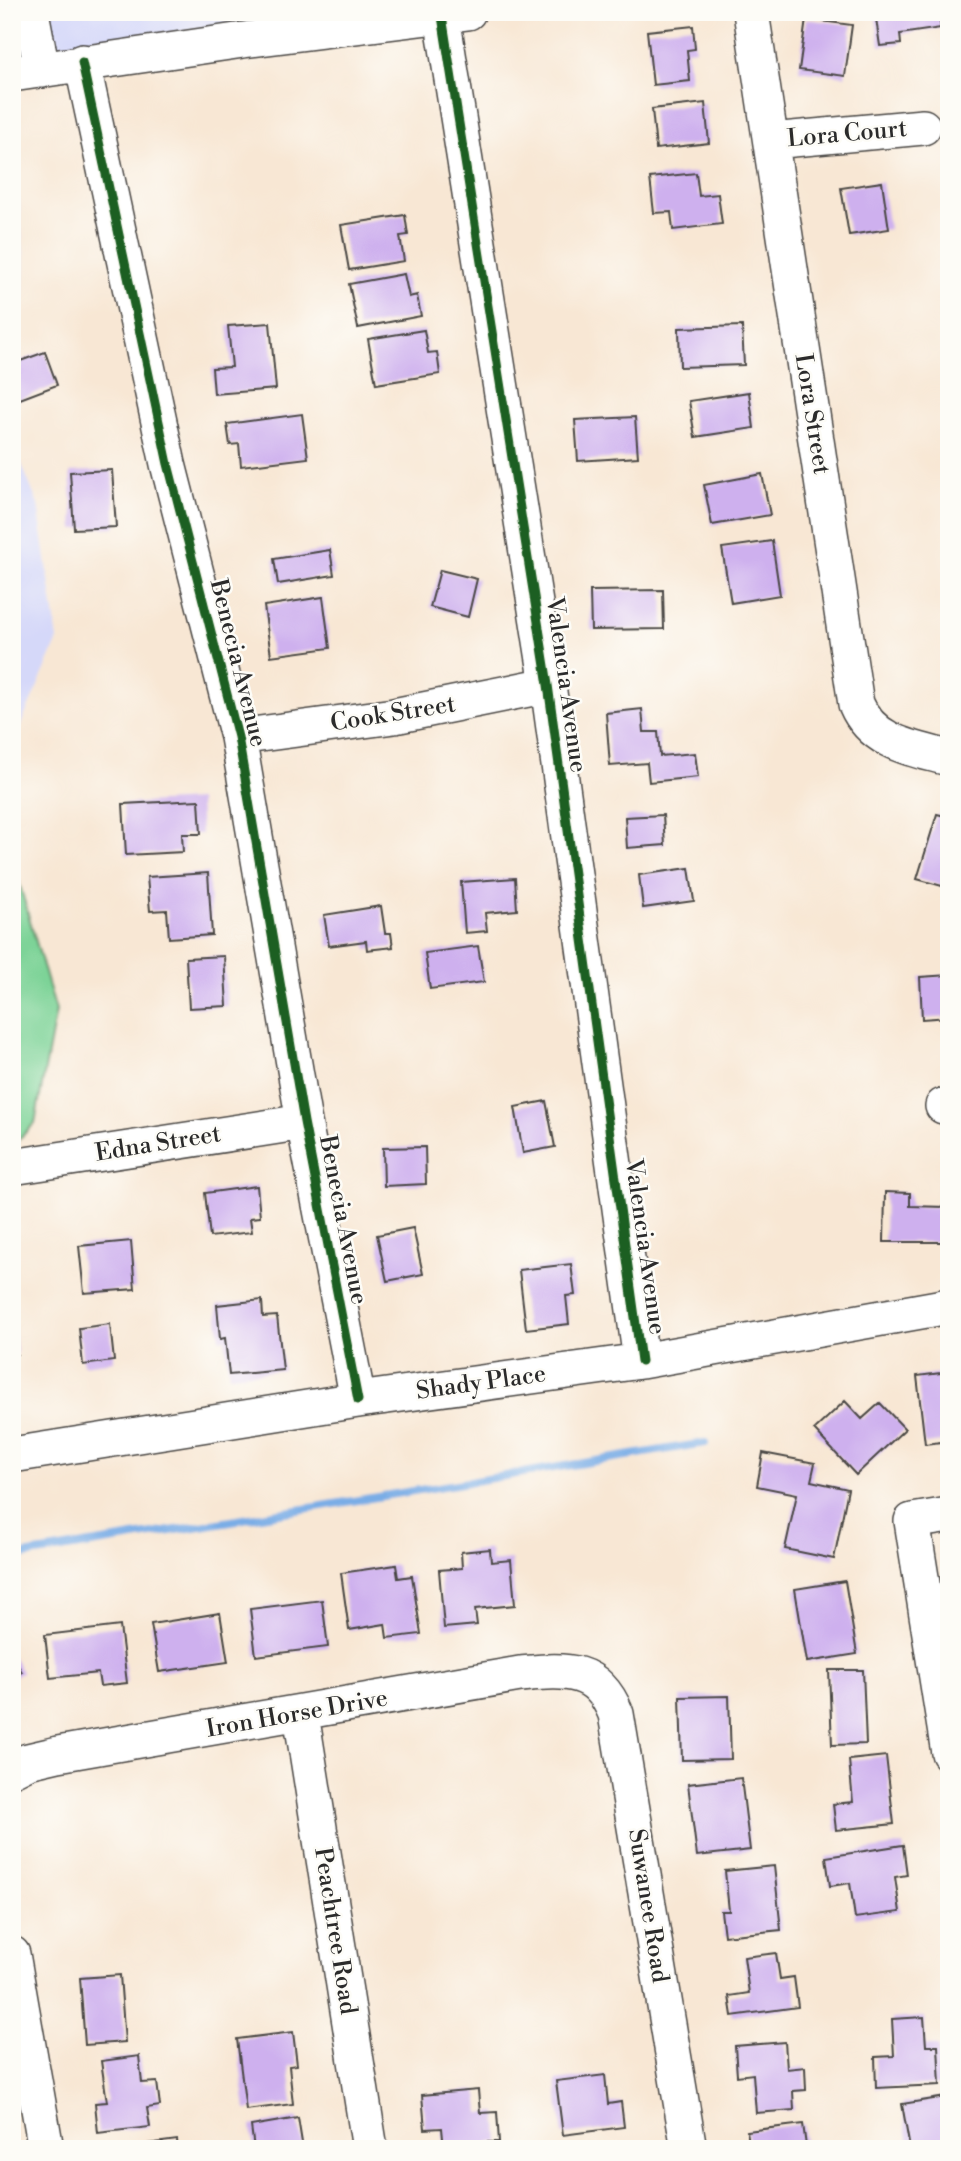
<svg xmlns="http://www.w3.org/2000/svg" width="961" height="2161" font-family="'Libre Bodoni',serif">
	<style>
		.built { fill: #d5d8f9 }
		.green { fill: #7dd397; stroke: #547f61; stroke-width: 2 }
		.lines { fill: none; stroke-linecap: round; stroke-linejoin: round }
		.stream { stroke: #7aade6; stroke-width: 8 }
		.building { fill: #ceb0ee }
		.minor-casing { stroke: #4a4744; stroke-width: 38 }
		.minor { stroke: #fff; stroke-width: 35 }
		.cycleway-casing { stroke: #fdfcf7; stroke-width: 13 }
		.cycleway { stroke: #1b5e20; stroke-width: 9 }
		.labels { text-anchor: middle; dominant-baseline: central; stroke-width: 5; stroke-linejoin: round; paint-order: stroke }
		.street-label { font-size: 24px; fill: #2b2b2b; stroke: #fdfcf7 }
	</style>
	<rect width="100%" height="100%" fill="#fdfcf7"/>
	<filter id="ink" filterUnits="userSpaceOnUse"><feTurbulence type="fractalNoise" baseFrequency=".0143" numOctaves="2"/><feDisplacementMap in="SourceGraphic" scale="14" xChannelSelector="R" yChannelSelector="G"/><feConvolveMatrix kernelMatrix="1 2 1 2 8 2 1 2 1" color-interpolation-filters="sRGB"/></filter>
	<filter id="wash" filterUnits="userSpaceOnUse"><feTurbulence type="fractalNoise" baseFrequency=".00686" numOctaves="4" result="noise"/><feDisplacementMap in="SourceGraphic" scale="28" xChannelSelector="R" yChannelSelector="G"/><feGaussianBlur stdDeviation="1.57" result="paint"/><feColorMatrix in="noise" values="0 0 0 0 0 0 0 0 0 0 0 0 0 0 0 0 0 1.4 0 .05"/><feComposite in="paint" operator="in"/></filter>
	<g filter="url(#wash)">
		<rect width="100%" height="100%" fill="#f8e7d4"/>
		<!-- built -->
		<path class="built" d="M12,12H331L91,44L12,60Z
			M12,181L19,199L24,261L23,304L12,375Z
			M12,440L38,505L58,640L19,729L12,731Z"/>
		<!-- green -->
		<path class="green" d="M12,858L56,1011L35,1123L12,1146Z"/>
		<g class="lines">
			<!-- stream -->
			<path class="stream" d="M12,1557L705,1443"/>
		</g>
		<g id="blocks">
			<!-- building -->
			<path class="building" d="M875,12H938L941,28L900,34L901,44L880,46Z
				M806,19L852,25L845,76L799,70Z
				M693,26L695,49L687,50L690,81L653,85L647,31Z
				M705,103L709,143L656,149L652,109Z
				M696,173L699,196L718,194L722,224L673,230L671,212L654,213L650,178Z
				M882,182L889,229L849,235L841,188Z
				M405,215L408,235L400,236L404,261L349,270L341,225Z
				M404,274L409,297L417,295L421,316L358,328L349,284Z
				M270,323L276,389L214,394L212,368L232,367L228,326Z
				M742,326L744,365L680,367L679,328Z
				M424,330L428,353L437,352L440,374L376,384L368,339Z
				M45,352L57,385L12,402V364Z
				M749,392L754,428L695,437L689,401Z
				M302,414L308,458L241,466L239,444L230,445L227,424Z
				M635,417L638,457L578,461L575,420Z
				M112,470L116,527L74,529L70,472Z
				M762,474L770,515L712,525L704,485Z
				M772,541L780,595L731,603L722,548Z
				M330,550L334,575L278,584L274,559Z
				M440,570L477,579L468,617L430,607Z
				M663,590L664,629L591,630L590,591Z
				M323,597L330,648L271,656L264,606Z
				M642,709L644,732H658L660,756L695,753L698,777L649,782L647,763L610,766L606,713Z
				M199,800L201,834H182L183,852L126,855L123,804Z
				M937,814L949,817V888L917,879Z
				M663,815L665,845L627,848L625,817Z
				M689,868L694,901L643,908L639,875Z
				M208,873L212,935L169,938L167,910L150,911L147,877Z
				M515,878L517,910L485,913L487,931L465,933L461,882Z
				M381,906L385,933H391L393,947L367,950L366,941L329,946L324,915Z
				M478,946L484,982L430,989L425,953Z
				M224,956L227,1006L189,1008L186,958Z
				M949,975V1017L922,1019L920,977Z
				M546,1101L555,1147L523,1153L515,1107Z
				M425,1147L426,1184L384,1186L383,1148Z
				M257,1186L260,1217L250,1218L252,1232L210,1237L205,1193Z
				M885,1192L910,1193V1206L946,1207L945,1242H884Z
				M413,1228L423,1274L387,1281L377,1235Z
				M131,1241L135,1289L84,1293L79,1246Z
				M571,1264L575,1295L566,1296L569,1324L526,1329L519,1270Z
				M262,1300L263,1317L277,1316L283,1370L229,1375L225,1338L220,1339L217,1305Z
				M110,1324L114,1361L83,1365L79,1328Z
				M14,1327L17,1354H12V1328Z
				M949,1372V1441L925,1444L917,1376Z
				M845,1401L862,1419L880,1403L905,1429L856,1475L814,1430Z
				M763,1453L815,1463L811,1481L848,1489L834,1559L785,1549L797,1494L757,1486Z
				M490,1549L491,1562L511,1560L515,1605L475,1609L477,1625L444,1628L439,1570L462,1568L461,1552Z
				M396,1565L398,1578L412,1576L421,1634L387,1638L385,1624L349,1630L341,1573Z
				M845,1581L857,1654L807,1662L795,1589Z
				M322,1600L328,1647L256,1656L250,1609Z
				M220,1613L228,1662L159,1672L151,1624Z
				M120,1626L127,1683L100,1686L98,1673L50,1678L45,1635Z
				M12,1656L22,1672L12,1678Z
				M829,1670H863L866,1744L832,1745Z
				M729,1696L731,1759L682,1760L680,1697Z
				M886,1756L894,1824L836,1830L833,1804L853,1802L849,1760Z
				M741,1778L750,1850L697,1856L688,1784Z
				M903,1845L907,1875L895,1877L900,1912L855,1918L850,1883L830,1886L826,1857Z
				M774,1866L781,1930L724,1936L721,1911H729L725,1871Z
				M776,1953L780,1979L794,1977L798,2007L732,2016L729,1996L749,1993L744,1957Z
				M120,1975L125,2042L85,2045L80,1978Z
				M924,2017L926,2046H938L940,2085L876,2088L875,2057L894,2056L892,2019Z
				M293,2032L297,2065L289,2066L293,2104L246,2110L237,2039Z
				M785,2042L787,2069L805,2067L806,2090L793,2091L794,2110L756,2113L753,2074L737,2076L735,2046Z
				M139,2056L142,2083L157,2082L160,2106L147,2108L150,2127L98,2133L95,2103L107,2102L101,2061Z
				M605,2075L608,2104L621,2102L624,2127L563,2135L556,2081Z
				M478,2090L480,2113L497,2112L499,2142H488V2149H444L442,2128L425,2129L422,2095Z
				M946,2097L949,2149H910L902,2104Z
				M298,2118L303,2149H254L251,2126Z
				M803,2124L806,2146L810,2149H750L747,2131Z
				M177,2140L178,2149H124L123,2147Z"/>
		</g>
	</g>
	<g filter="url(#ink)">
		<use href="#blocks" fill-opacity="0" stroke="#4a4744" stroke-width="2"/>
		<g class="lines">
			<defs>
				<path id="minor" d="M31,12L42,70
					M751,12L856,704C873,744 912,748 949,758
					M442,16L548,685L641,1361
					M82,62L168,464L238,737L304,1122L358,1400
					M12,74L243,40L468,12
					M771,141L923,127
					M238,737L394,716L548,685
					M943,1106L949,1107
					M12,1167L304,1122
					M12,1455L358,1400L641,1361L949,1306
					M949,1515L912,1521L949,1753
					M301,1714L370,2149
					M12,1769L28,1761L58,1754L520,1674C565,1670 597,1666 616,1714L689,2149
					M12,1954L46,2149"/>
			</defs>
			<!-- minor casing -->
			<use href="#minor" class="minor-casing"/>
			<!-- minor -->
			<use href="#minor" class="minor"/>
			<defs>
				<path id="cycleway" d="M442,16L548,685L641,1361
					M82,62L168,464L238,737L304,1122L358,1400"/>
			</defs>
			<!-- cycleway casing -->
			<use href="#cycleway" class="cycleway-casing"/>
			<!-- cycleway -->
			<use href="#cycleway" class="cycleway"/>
		</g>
	</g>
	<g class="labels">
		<!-- street labels -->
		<g class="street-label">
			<text transform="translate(847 134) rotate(-5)">Lora Court</text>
			<text transform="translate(812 414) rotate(81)">Lora Street</text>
			<text transform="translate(238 663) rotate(76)">Benecia Avenue</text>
			<text transform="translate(566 685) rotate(82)">Valencia Avenue</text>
			<text transform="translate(393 714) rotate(-9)">Cook Street</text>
			<text transform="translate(158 1144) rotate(-9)">Edna Street</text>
			<text transform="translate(343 1220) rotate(79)">Benecia Avenue</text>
			<text transform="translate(645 1247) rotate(82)">Valencia Avenue</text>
			<text transform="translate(481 1383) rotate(-8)">Shady Place</text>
			<text transform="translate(297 1714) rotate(-10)">Iron Horse Drive</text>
			<text transform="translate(648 1906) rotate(81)">Suwanee Road</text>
			<text transform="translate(335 1931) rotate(81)">Peachtree Road</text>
		</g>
	</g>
	<!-- margin -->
	<rect width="961" height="2161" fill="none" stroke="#fdfcf7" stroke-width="42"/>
</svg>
